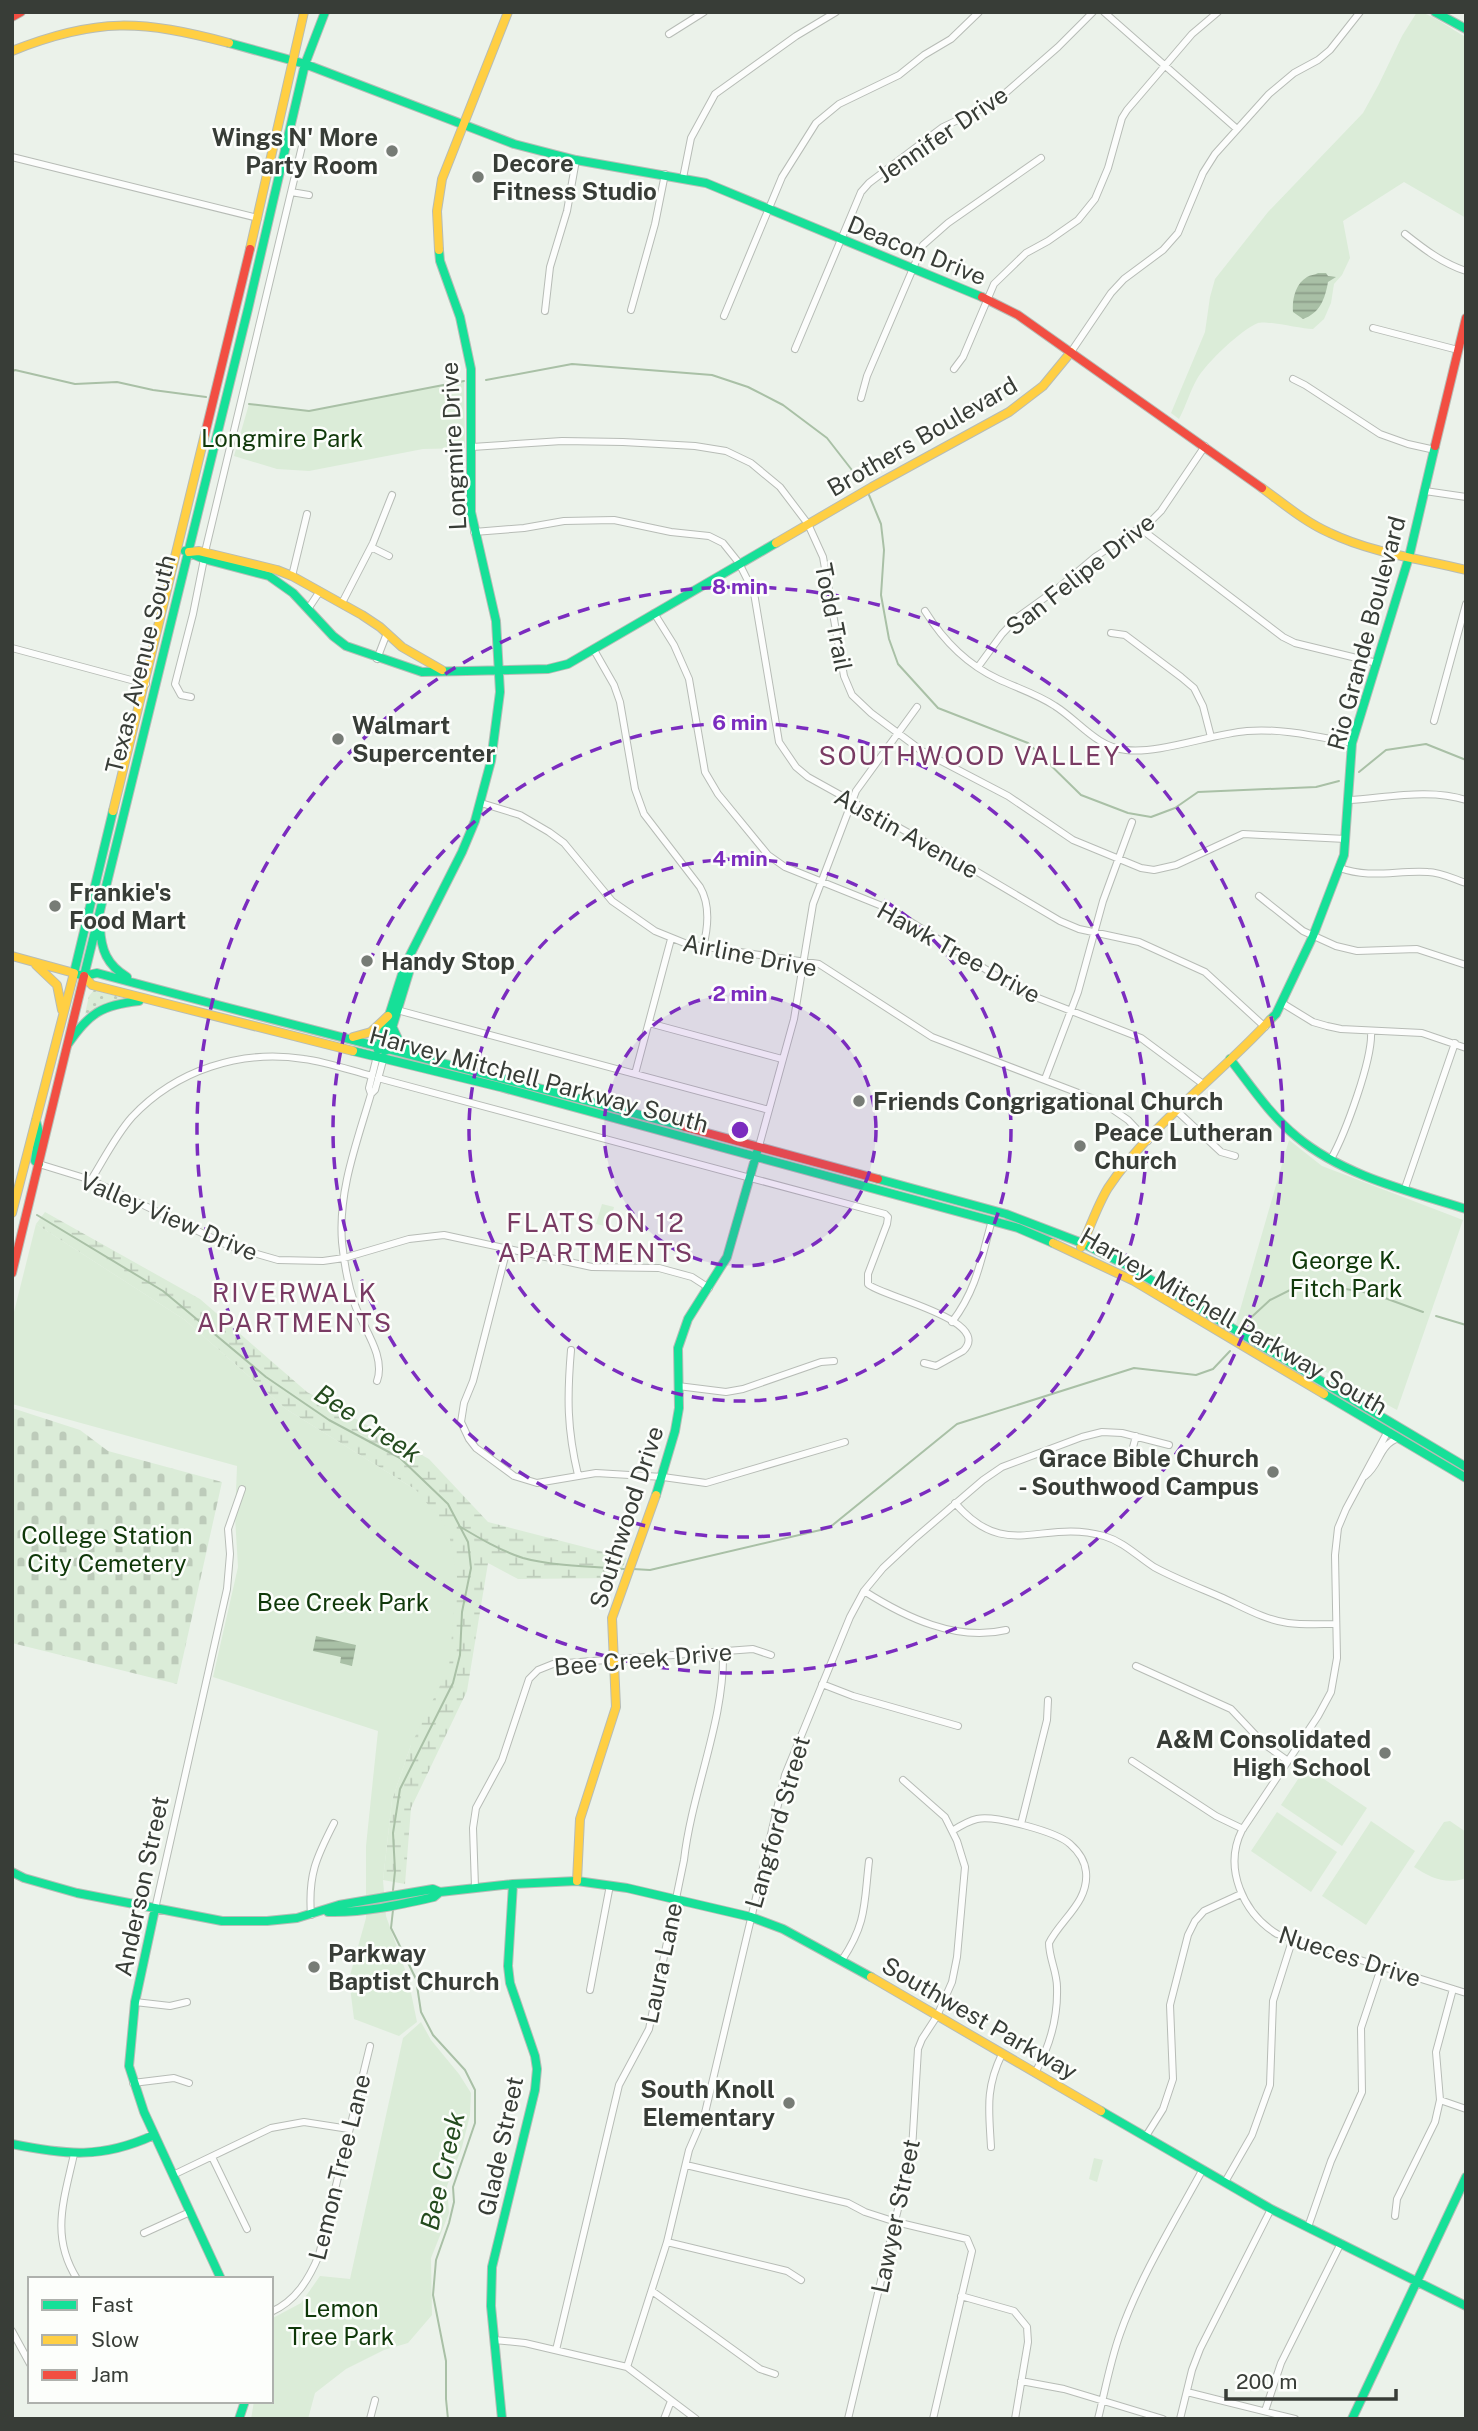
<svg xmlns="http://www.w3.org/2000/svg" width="1478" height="2431" font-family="'Public Sans',sans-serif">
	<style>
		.grass { fill: url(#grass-dots) }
		.wetland { fill: url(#wetland-marsh) }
		.cemetery { fill: url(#cemetery-stones) }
		.green { fill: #dbecd8 }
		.water { fill: url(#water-rules) }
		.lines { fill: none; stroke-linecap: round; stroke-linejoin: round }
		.stream { stroke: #a9c0a6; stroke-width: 2 }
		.street-casing { stroke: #b7bcb6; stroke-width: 8 }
		.fast-casing { stroke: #b7bcb6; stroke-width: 10 }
		.slow-casing { stroke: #b7bcb6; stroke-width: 10 }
		.jam-casing { stroke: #b7bcb6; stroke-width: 10 }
		.street { stroke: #fcfdfc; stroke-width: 6 }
		.fast { stroke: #16e098; stroke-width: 8 }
		.slow { stroke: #ffcf43; stroke-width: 8 }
		.jam { stroke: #f24e42; stroke-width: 8 }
		.ring { fill: none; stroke: #7b2cbf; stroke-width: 3.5; stroke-dasharray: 12 9 }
		.poi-dot { fill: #777c76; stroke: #fcfefb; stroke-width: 2.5 }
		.labels { text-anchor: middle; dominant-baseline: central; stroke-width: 5; stroke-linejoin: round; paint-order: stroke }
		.street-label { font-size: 24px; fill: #383d37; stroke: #fcfefb }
		.poi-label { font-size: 24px; font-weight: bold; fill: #383d37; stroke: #fcfefb; text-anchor: start }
		.park-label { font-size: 24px; fill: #0f3809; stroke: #fcfefb }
		.neighbourhood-label { font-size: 26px; letter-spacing: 2px; fill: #793b63; stroke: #fcfefb }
		.water-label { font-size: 26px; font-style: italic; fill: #244b1e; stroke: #fcfefb }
		.centre { fill: #7b2cbf; stroke: #fcfefb; stroke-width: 3.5 }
		.ring-label { font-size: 21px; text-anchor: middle; font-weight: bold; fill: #7b2cbf; stroke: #fcfefb; stroke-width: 5; stroke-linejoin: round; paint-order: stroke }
	</style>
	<defs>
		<pattern id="grass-dots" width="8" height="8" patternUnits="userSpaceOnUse" patternTransform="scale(1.75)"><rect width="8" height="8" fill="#dbecd8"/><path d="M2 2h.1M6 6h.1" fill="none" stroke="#bdcbba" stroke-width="1.8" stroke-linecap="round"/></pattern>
		<pattern id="wetland-marsh" width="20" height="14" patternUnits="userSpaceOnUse" patternTransform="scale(1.75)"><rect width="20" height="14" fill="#dbecd8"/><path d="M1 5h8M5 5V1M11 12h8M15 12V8" fill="none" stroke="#bdcbba"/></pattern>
		<pattern id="cemetery-stones" width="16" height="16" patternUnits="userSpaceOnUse" patternTransform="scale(1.75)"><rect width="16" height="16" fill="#dbecd8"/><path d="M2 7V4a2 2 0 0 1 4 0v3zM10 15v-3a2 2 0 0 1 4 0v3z" fill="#bdcbba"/></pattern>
		<pattern id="water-rules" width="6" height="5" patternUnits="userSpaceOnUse" patternTransform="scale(1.75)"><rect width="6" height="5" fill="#a9c0a6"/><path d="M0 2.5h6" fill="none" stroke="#8b9d88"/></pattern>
	</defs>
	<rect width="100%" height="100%" fill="#ebf2ea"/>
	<!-- grass -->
	<path class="grass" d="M94,990L123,998L85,1014L89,996Z"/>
	<!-- wetland -->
	<path class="wetland" d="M45,1212L200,1299L307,1392L429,1459L488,1522L627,1558L618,1578L518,1579L488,1563L467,1691L411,1808L405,1884L383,1880L392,1800L411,1745L416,1490L286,1409L185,1320L36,1224Z"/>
	<!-- cemetery -->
	<path class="cemetery" d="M12,1408L80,1430L108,1451L222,1482L177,1684L12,1643Z"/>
	<!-- green -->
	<path class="green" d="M1417,12C1430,12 1452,30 1466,37V218L1404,182L1343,221L1350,258L1342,275L1334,284L1331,303L1324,319L1313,329C1300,329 1266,320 1258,323C1242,329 1206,363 1197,379C1190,391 1186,406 1179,419L1171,413L1205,332L1210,297L1215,279L1268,212L1363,113L1379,84L1402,36Z
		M464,381L465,448L423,449L309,471L277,469L234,456L249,404L309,411Z
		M1289,1140L1322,1166L1463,1220L1397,1410L1236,1324Z
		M602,1204L614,1207L609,1227L596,1224Z
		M36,1224L185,1320L286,1409L416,1490L448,1529L457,1576L449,1667L411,1745L392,1800L383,1880L386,1916L408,1978L417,2022L399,2036L354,2019L349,1979L366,1918V1846L378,1731L213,1677L238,1567L235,1517L237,1466L12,1404V1320Z
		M1306,1767L1367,1808L1342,1846L1281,1805Z
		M1277,1812L1337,1852L1311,1892L1251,1851Z
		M1371,1821L1415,1851L1366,1925L1322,1896Z
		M1450,1821L1466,1832V1878C1446,1885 1431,1878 1414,1867L1444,1822Z
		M421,2022L431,2040L459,2074L471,2093L470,2115L462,2147L447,2186L449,2213L431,2258L432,2315L408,2343L384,2350L346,2369L315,2393L308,2419H251L254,2401H271V2319L301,2303L320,2276L350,2279L403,2038Z
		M1094,2158L1103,2160L1097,2182L1089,2179Z"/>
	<!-- water -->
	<path class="water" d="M1318,273H1326L1328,276L1336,277L1328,282C1325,299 1320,313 1303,319L1293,312C1292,300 1295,284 1307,277C1310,275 1315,275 1318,273Z
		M316,1636L356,1645L352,1666L340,1663L341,1657L313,1651Z"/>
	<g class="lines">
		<!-- stream -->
		<path class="stream" d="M12,372L15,370L75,384L117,382L153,390L206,397
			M486,380L572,364L712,375L748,387L783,405L827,438L862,483
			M249,404L309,411L464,381
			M869,495L881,524L884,550L881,595L889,639L898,664L938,708L1028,743L1081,795L1128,813L1151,817L1175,808L1198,792L1316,787L1339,781
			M1359,772L1386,750L1426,744L1466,760
			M37,1215L163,1291L266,1377L329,1420L400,1458L448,1504L468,1542L471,1568L462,1612L460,1655L453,1683L400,1789L393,1833L395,1871L393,1890
			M1436,1316L1466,1325
			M1244,1324L1270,1300L1306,1282L1374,1294L1423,1312
			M459,1526C479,1538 501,1551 523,1558C551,1566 597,1567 627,1569
			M633,1569L650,1570L829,1528L957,1424L1134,1368L1196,1375L1213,1369L1230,1351
			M393,1910L391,1928L416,1979L421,2012L433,2035L465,2070L475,2090V2123L453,2187L454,2202L449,2223L436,2260L433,2295L446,2361V2399L448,2419"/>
		<defs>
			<path id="street" d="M1104,12L1237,129
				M669,34L704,12
				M12,157L258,218
				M683,178L691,138L715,94L796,36L836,12
				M291,192L309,195
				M1405,234C1424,249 1442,263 1466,271
				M631,310L655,224L665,174
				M545,311L550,267L567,211L576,160
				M724,316L782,177L816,123L839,104L899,75L924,55L951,39L979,12
				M1373,328L1458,350
				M795,349L861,192L869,183L943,127L994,103L1058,47L1093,12
				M1071,352L1111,293L1124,279L1163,250L1178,233L1203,173L1215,154L1269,94L1294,73L1318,60L1330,50L1360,12
				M954,369L963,357L994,284L1026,253L1048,241L1078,220L1095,199L1108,168L1122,118L1127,110L1192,34L1218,12
				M1293,379L1305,385L1380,434L1408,444L1435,450
				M861,398L867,376L923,245L948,223L1041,158
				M472,447L562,441L623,442L695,446L726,451L751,463L780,487L808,524L823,557L844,676L852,695L871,713L922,751L1008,796L1073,840L1141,868L1154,870L1176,865L1243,834L1346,839
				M1425,491L1466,497
				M1141,529L1283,637L1295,643L1377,663
				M474,532L524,528L564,521L614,520L671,532L709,536L723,543L739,563L754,593L779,742L796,767L808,777L952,857L1060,921L1079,929L1139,942L1205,972L1265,1027
				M371,547L389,556
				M205,552L303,142
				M292,576L307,514
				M342,603L373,543L392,495
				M308,609L320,591
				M925,611C943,640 966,664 998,679C1017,688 1037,694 1055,706C1079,721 1096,747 1126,750C1160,754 1211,734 1247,731C1282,728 1318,737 1352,743
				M654,613L674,645L689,679L705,772L718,794L768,855L785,867L892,910L1020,991L1141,1038L1203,1084
				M1111,633L1125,635L1181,677L1194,688L1203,706L1211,737
				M12,648L146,684
				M594,650L614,685L620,702L635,789L644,814L700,887C711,906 708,928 703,947
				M377,659L387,633
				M978,667L1002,634L1018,617L1057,589L1095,557L1152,520L1161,511L1205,446
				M191,697L181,695L175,684L193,614L204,559
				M1434,721L1466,604
				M1349,800C1385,798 1430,788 1466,800
				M481,803L520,815L549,832L564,843L612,901L655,931L687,944L819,964L932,1037L1102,1102L1128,1120L1148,1141
				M1340,868C1370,879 1397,870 1428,872C1440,872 1454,879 1466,883
				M1259,896L1303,931L1336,946L1357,951L1417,949L1466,965
				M1282,1003L1313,1022L1327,1026L1341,1029L1422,1033L1466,1048
				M397,1010L769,1110
				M649,1023L782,1059
				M635,1074L671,939
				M378,1078L885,1214L888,1217L887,1224L868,1274V1284C879,1296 995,1320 963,1351L936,1366L924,1363
				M1045,1079L1078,992L1103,901L1132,822
				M371,1094L369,1088L377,1056
				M1177,1111L1221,1152L1235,1156
				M759,1146L794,1019L813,904L856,791L917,707
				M1331,1159C1345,1134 1373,1059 1371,1031
				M39,1164L91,1180L229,1246L278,1260L323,1261L344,1258L409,1239L444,1235L592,1267L659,1268L692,1277L709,1288
				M91,1180C104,1159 116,1135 132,1117C176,1070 241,1049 304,1059C327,1062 349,1070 372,1076
				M1405,1188L1455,1043
				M507,1249L473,1381L464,1403L461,1422L469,1439L476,1448L514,1476L537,1483L596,1473L663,1477L706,1483L845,1442
				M952,1322C977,1289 981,1259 992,1220
				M571,1350C567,1397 567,1429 578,1475
				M377,1381C386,1356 363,1328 355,1305C348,1285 344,1263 342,1242C338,1191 357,1142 371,1094L375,1090L384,1057
				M678,1386L726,1392L743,1389L821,1362L834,1361
				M1388,1431L1346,1509L1338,1528L1335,1555L1337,1658L1331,1692L1318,1716L1242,1830C1223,1868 1243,1913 1277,1934L1466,1993
				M1132,1451L1136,1436
				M1365,1476C1381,1464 1378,1445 1399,1438
				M955,1503C1007,1563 1041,1518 1104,1536C1124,1542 1137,1556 1154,1567C1176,1579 1200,1588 1223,1598C1243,1607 1265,1620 1288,1623C1304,1625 1320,1624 1336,1624
				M864,1591C905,1617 956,1642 1006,1630
				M1136,1666L1231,1709L1264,1744L1288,1761
				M822,1684L853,1696L958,1726
				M1132,1761L1216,1816L1243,1829
				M1021,1824L1047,1720L1048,1700
				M952,1831C960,1826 968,1821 977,1819C995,1815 1057,1832 1070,1844C1078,1851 1085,1861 1086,1872C1089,1902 1061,1919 1049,1943C1049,1958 1057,1972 1057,1987C1058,2018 1050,2046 1035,2073
				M475,1887L473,1828L476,1808L502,1760L529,1679L538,1670L553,1664L753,1649L771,1655
				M155,1909L227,1589L230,1554L228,1529L242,1489
				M311,1915C308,1875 316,1858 334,1823
				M842,1960C867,1923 864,1903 869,1861
				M590,1990L610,1885
				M135,2002L170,2006L187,2002
				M133,2083L174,2078L189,2083
				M1440,2100L1466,2109
				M1146,2136L1163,2109L1173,2079L1170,2005L1188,1935L1195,1921L1204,1911L1241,1894
				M991,2147C989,2110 985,2089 1002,2054
				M74,2154C64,2200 50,2236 77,2279
				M212,2157L247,2229
				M686,2165L848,2203L865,2212L896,2222L967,2239L972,2251L933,2419
				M173,2175L271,2128L304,2122L349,2129
				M1225,2182L1252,2135L1270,2085L1273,2001L1292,1941
				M1395,2216L1397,2199L1435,2122L1440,2100L1436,2052L1453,1989
				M1308,2227L1331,2161L1362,2092L1361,2028L1381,1968
				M144,2233L190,2212
				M667,2242L787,2271L801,2280
				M652,2291L760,2369L775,2374
				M961,2296L1014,2311L1027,2327L1028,2342L1015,2419
				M271,2312C296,2301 309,2279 319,2255L370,2046
				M12,2331L30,2364
				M494,2340L525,2343L627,2367L696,2419
				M556,2350L619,2085L649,2029L684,1860C692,1790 725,1720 723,1651
				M627,2367L667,2242L689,2150L705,2113L785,1775L850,1617L864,1591L883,1568L913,1540L983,1480L1002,1467L1082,1437L1102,1432L1122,1433L1169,1445
				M1021,2381L1064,2389L1163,2419
				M1187,2392L1295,2419
				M1265,2411L1281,2363L1341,2243
				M370,2419L375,2400
				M664,2419L671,2401
				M848,2419L912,2150L918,2049L922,2039L937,2016L952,1982L957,1957L965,1867L957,1841L945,1817L903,1780
				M1098,2419C1105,2391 1110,2362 1120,2334C1140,2277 1174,2222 1203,2169
				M1180,2419L1192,2370L1200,2349L1271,2209"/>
			<path id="fast" d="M1435,12L1466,29
				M229,43L305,64L514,144L576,160L706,183L982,297
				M185,551L204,559L269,576L293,593L333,636L346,646L422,672L548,669L568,664L776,543
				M113,811L74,973L84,976L97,973C293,1026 490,1074 685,1127
				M100,927C101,950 107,965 127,977
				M84,976L248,309L305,64L325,12
				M1270,1020L1276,1014L1313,936L1344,855L1352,743L1409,557L1435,446
				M392,1026L399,1041L414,1051
				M68,1044C89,1013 102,1005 139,1001
				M378,1050L405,965L462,852L475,821L491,761L500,692L496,621L471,512V369L460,317L440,261L439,250
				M353,1051L500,1087L1018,1228L1053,1243
				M385,1051L410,969L409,960
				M1230,1059C1251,1086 1270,1115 1297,1137C1344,1176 1409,1191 1466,1209
				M36,1121L39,1133L35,1161L39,1164
				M878,1179L1006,1214L1082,1243L1126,1265L1466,1467
				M1324,1394L1466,1478
				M656,1495L675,1431L679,1408L678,1348L688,1319L727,1257L757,1152
				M12,1872L24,1878L77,1893L222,1921H267L297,1918L339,1905L433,1889L440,1892L513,1884L577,1881L627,1888L751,1917L783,1929L871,1977
				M155,1909L135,2002L129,2066L144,2112L221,2279
				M328,1912C364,1913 399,1905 434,1897L440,1892
				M1101,2111L1271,2209L1466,2306
				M12,2144C66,2155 102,2159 154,2135
				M239,2419L245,2401
				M502,2419L491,2306L492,2267L535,2090L537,2069L535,2056L510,1983L508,1966L513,1884
				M1352,2419L1466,2177"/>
			<path id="slow" d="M12,51C97,17 142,20 229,43
				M250,249L304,12
				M439,250L437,211L442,179L508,12
				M1262,488C1284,504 1305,522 1330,533C1372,553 1421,559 1466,570
				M776,543L872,487L1009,412L1043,386L1071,352
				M189,552L199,551L277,570L292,576L362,615L380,627L402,647L442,670
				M113,811L205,434
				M12,956L74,973L12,1213
				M36,965L57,985L62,1010
				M84,976L92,985L353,1051
				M353,1037L371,1032L388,1016
				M1053,1243L1134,1281L1324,1394
				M1081,1247C1090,1228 1097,1206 1108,1188C1150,1125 1220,1075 1270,1020
				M577,1881L580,1819L616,1707L612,1618L656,1495
				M871,1977L1101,2111"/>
			<path id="jam" d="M12,17L21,12
				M982,297L1018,315L1262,488
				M205,434L250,249
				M1435,446L1466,318
				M685,1127L878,1179
				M12,1273L84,976"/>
		</defs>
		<!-- street casing -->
		<use href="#street" class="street-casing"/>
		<!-- fast casing -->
		<use href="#fast" class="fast-casing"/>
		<!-- slow casing -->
		<use href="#slow" class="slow-casing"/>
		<!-- jam casing -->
		<use href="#jam" class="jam-casing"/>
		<!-- street -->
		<use href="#street" class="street"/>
		<!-- fast -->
		<use href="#fast" class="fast"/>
		<!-- slow -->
		<use href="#slow" class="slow"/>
		<!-- jam -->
		<use href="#jam" class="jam"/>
	</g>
	<!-- distance rings -->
	<circle cx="740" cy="1130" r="136" fill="#7b2cbf" fill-opacity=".12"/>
	<g class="ring">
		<circle cx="740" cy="1130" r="136"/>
		<circle cx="740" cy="1130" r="271"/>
		<circle cx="740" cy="1130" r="407"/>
		<circle cx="740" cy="1130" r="543"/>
	</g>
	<!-- markers -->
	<g class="poi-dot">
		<circle cx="392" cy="151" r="7"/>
		<circle cx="478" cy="177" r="7"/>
		<circle cx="338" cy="739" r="7"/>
		<circle cx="55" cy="906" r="7"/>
		<circle cx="367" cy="961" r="7"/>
		<circle cx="859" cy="1101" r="7"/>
		<circle cx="1080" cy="1146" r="7"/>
		<circle cx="1273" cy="1472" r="7"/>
		<circle cx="1385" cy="1753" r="7"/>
		<circle cx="314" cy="1967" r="7"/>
		<circle cx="789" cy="2103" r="7"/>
	</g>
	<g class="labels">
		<!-- street labels -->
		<g class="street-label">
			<text transform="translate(942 134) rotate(-34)">Jennifer Drive</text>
			<text transform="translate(917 250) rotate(22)">Deacon Drive</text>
			<text transform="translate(922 436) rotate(-30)">Brothers Boulevard</text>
			<text transform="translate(453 446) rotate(-93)">Longmire Drive</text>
			<text transform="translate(1080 574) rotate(-38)">San Felipe Drive</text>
			<text transform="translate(834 617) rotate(79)">Todd Trail</text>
			<text transform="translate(1366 633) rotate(-75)">Rio Grande Boulevard</text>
			<text transform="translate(140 664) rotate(-76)">Texas Avenue South</text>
			<text transform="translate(907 833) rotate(29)">Austin Avenue</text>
			<text transform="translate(959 952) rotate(29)">Hawk Tree Drive</text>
			<text transform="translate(750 955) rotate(11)">Airline Drive</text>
			<text transform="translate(539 1079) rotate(15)">Harvey Mitchell Parkway South</text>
			<text transform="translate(169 1216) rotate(23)">Valley View Drive</text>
			<text transform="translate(1234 1321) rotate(30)">Harvey Mitchell Parkway South</text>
			<text transform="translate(626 1517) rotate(-72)">Southwood Drive</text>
			<text transform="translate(643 1659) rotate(-5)">Bee Creek Drive</text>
			<text transform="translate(777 1822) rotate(-74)">Langford Street</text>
			<text transform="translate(141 1886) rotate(-78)">Anderson Street</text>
			<text transform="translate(1350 1956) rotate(18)">Nueces Drive</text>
			<text transform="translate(661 1963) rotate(-78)">Laura Lane</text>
			<text transform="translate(980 2018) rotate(30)">Southwest Parkway</text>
			<text transform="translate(500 2146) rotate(-78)">Glade Street</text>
			<text transform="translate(339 2167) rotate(-76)">Lemon Tree Lane</text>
			<text transform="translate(895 2216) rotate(-78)">Lawyer Street</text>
		</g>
		<!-- poi labels -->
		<g class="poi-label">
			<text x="378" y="137" text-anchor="end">Wings N' More<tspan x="378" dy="28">Party Room</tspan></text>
			<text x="492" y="163">Decore<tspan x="492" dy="28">Fitness Studio</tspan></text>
			<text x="352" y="725">Walmart<tspan x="352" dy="28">Supercenter</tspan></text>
			<text x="69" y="892">Frankie's<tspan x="69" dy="28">Food Mart</tspan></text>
			<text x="381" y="961">Handy Stop</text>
			<text x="873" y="1101">Friends Congrigational Church</text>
			<text x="1094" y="1132">Peace Lutheran<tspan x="1094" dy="28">Church</tspan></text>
			<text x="1259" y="1458" text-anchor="end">Grace Bible Church<tspan x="1259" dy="28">- Southwood Campus</tspan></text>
			<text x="1371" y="1739" text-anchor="end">A&amp;M Consolidated<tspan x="1371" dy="28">High School</tspan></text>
			<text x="328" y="1953">Parkway<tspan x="328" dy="28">Baptist Church</tspan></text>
			<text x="775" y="2089" text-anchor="end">South Knoll<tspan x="775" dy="28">Elementary</tspan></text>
		</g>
		<!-- park labels -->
		<g class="park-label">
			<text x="282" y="438">Longmire Park</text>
			<text x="1346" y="1260">George K.<tspan x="1346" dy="28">Fitch Park</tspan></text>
			<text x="107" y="1535">College Station<tspan x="107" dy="28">City Cemetery</tspan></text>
			<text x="343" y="1602">Bee Creek Park</text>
			<text x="341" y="2308">Lemon<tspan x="341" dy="28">Tree Park</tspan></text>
		</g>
		<!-- neighbourhood labels -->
		<g class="neighbourhood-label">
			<text x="970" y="755">SOUTHWOOD VALLEY</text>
			<text x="596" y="1222">FLATS ON 12<tspan x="596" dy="30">APARTMENTS</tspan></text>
			<text x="295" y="1292">RIVERWALK<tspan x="295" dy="30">APARTMENTS</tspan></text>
		</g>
		<!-- water labels -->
		<g class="water-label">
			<text transform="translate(368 1423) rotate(33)">Bee Creek</text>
			<text transform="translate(442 2171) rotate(-77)">Bee Creek</text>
		</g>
	</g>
	<circle cx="740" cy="1130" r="10" class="centre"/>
	<g class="ring-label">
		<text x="740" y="594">8 min</text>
		<text x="740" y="730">6 min</text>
		<text x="740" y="866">4 min</text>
		<text x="740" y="1001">2 min</text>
	</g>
	<!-- border -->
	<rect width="1478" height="2431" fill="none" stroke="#383d37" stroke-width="28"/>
	<!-- legend -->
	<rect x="28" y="2277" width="245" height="126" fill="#fcfefb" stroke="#aeb1ad" stroke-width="2"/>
	<rect x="42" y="2300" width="35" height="10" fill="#16e098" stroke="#aeb1ad" stroke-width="2"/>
	<text x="91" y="2312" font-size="21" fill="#383d37">Fast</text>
	<rect x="42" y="2335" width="35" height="10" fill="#ffcf43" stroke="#aeb1ad" stroke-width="2"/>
	<text x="91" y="2347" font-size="21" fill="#383d37">Slow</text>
	<rect x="42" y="2370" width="35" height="10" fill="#f24e42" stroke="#aeb1ad" stroke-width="2"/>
	<text x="91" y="2382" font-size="21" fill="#383d37">Jam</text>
	<!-- scale -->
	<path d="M1226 2389v10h170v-10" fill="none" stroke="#383d37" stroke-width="3.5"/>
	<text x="1236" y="2389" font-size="21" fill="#383d37" stroke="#fcfefb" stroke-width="5" paint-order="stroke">200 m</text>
</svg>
